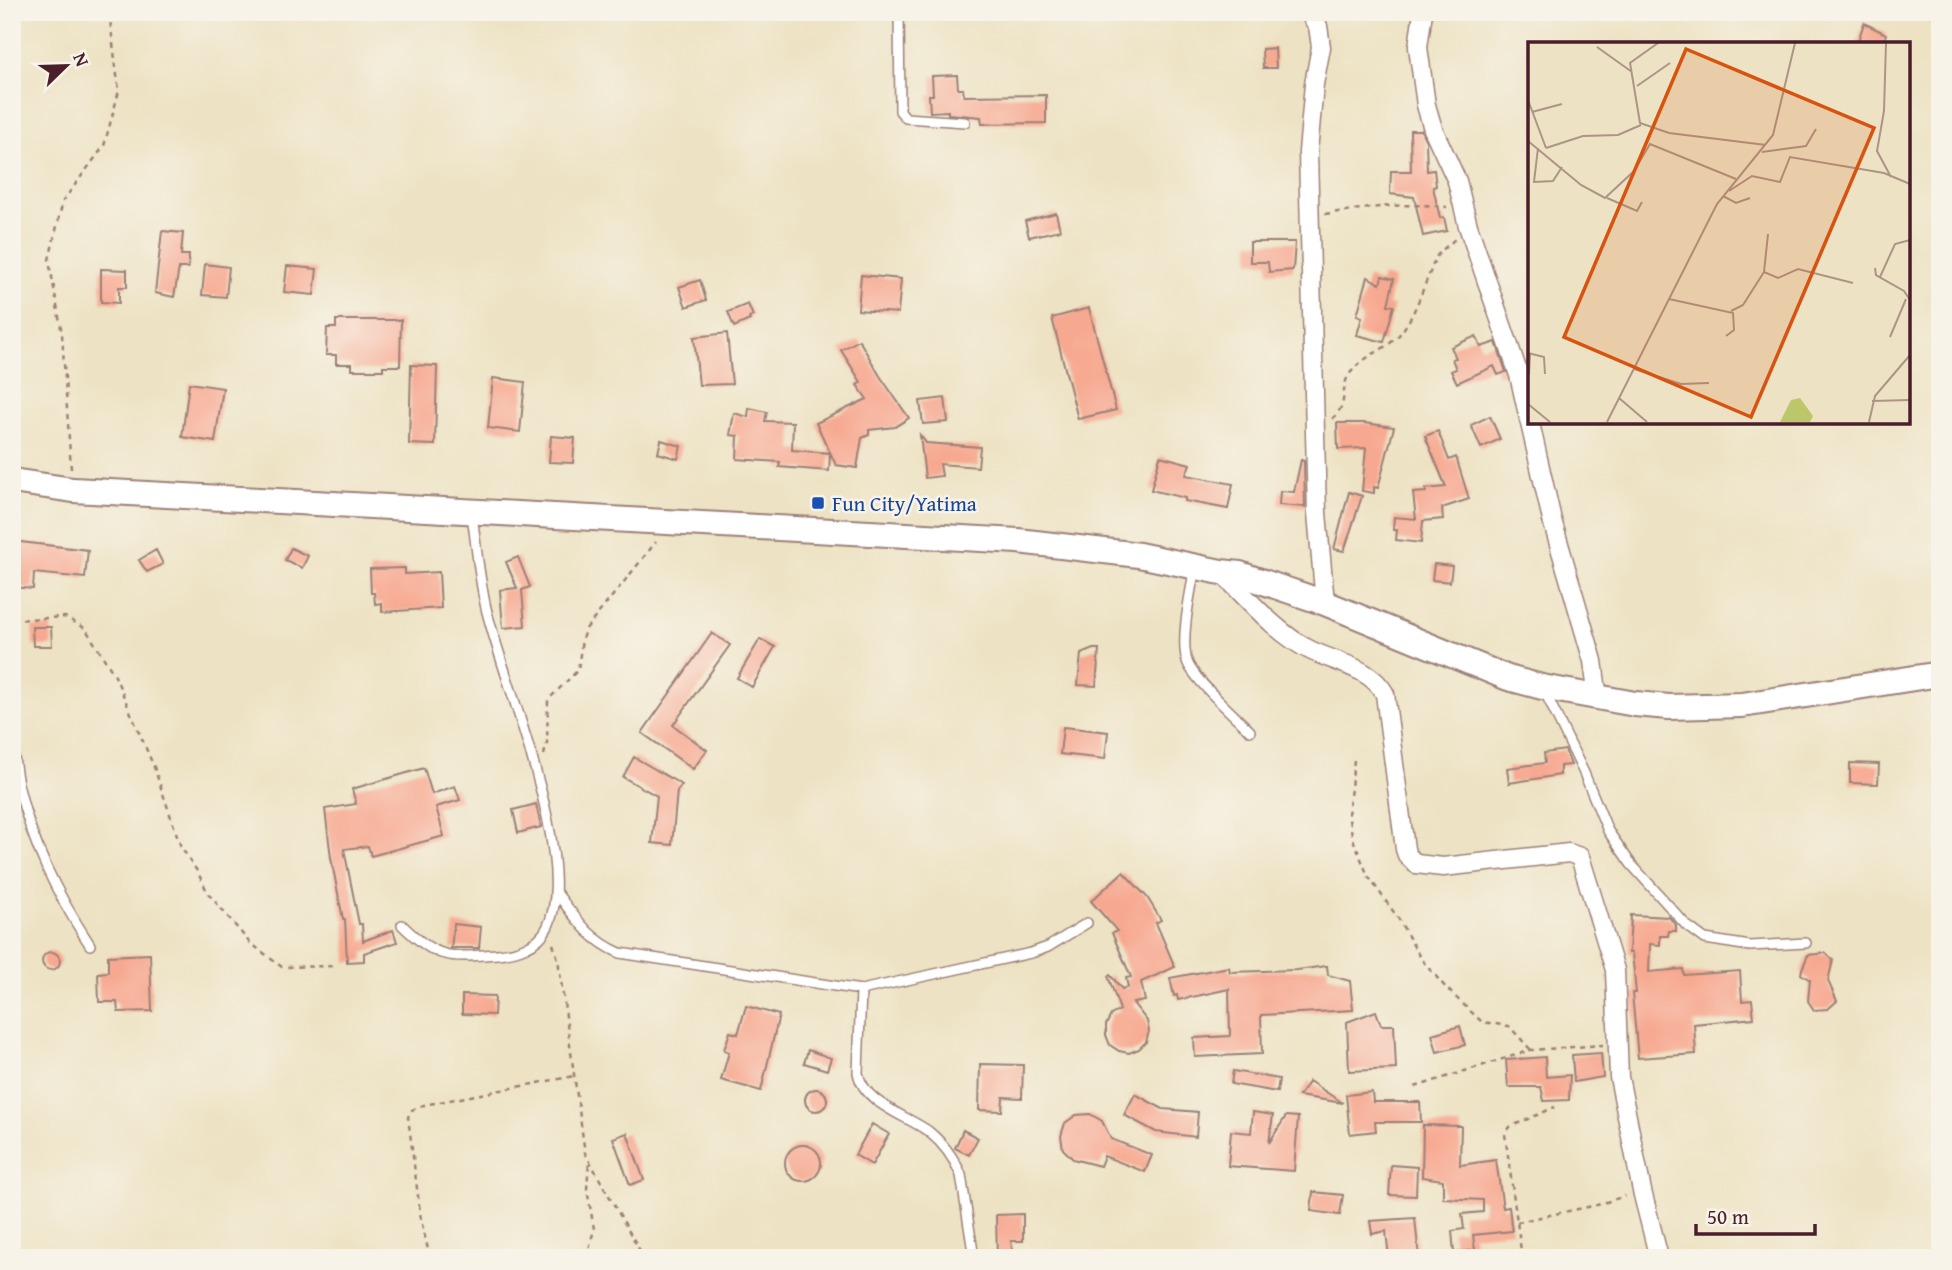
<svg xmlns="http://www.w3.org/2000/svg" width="1952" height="1270" font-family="'Gentium Book Plus',serif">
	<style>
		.building { fill: #f7a890 }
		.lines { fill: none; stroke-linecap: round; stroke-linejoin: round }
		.service-casing { stroke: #9c8077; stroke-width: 12 }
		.minor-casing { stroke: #9c8077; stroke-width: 21 }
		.secondary-casing { stroke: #9c8077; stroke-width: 28 }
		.path { stroke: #9c8077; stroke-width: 2.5; stroke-dasharray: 5 5; stroke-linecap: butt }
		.service { stroke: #fff; stroke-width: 9 }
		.minor { stroke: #fff; stroke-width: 18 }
		.secondary { stroke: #fff; stroke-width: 24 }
		.transit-dot { fill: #1a4fb4; stroke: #f7f3e8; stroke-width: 2.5 }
		.labels { text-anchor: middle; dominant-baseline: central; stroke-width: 5; stroke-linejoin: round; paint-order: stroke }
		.transit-label { font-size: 21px; fill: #164399; stroke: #f7f3e8; text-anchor: start }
		.inset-road { fill: none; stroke: #ac9486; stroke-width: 2 }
		.view { fill: #d8530f; fill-opacity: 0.15; stroke: #d8530f; stroke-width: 3.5 }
		.inset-edge { fill: none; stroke: #4a1f2b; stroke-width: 3.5 }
	</style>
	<rect width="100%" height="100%" fill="#f7f3e8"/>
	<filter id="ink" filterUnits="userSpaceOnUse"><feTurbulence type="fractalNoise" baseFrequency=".0143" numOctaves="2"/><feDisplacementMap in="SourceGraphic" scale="14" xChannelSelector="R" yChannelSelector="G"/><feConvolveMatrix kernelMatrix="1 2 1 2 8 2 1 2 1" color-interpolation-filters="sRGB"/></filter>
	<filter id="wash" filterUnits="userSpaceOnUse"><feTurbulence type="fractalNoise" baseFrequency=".00686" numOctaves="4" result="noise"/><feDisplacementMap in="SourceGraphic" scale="28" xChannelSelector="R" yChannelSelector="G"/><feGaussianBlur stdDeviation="1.57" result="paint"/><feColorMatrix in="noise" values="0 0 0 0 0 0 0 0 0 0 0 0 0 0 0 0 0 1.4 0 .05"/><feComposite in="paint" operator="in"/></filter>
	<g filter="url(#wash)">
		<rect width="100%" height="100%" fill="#ede2c3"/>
		<g id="blocks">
			<!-- building -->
			<path class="building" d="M1864,23L1886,34L1883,44H1857Z
				M1275,48L1276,68H1263L1262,49Z
				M957,75L958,89H963L964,96L1046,95V123L982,124L981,117L948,114V111L930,112L929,95H933L932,76Z
				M1410,130H1421L1426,141L1427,171L1434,170L1436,186L1433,187L1440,218L1444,217L1447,231L1423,236L1414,197L1390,194L1391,171H1411Z
				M1056,213L1060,230L1029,237L1025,221Z
				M162,231L183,233L181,255H189L188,268H179L174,297L155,293Z
				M1250,242H1295L1293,270L1269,272L1268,262H1250Z
				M205,264L229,267L226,297L202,295Z
				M287,266L317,269L314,295L284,292Z
				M101,269L127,270V287H119V303L101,302Z
				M861,275L901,279L898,313L858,310Z
				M1382,276L1394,279L1388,305L1394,306L1384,342L1357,335L1362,317L1357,315L1368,277L1380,284Z
				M700,280L706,300L686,307L679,287Z
				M748,304L753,316L749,317L750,320L734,327L728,312Z
				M1089,308L1116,410L1078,419L1052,318Z
				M336,320H401L400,366H383V370H352V364H336V355H326L327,328H336Z
				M727,333L732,384L699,385L694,337Z
				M1476,336L1481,347L1496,342L1506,372L1498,375L1494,366L1457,383L1451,371L1456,369L1452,359L1456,358L1451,347Z
				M859,340L880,376L909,418L895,427L869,430V435L862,438L857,468L836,465L816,423L867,399L857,385L861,382L841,350Z
				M411,365L437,366L435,445L409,444Z
				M493,378L525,382L520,432L488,428Z
				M189,383L223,388L215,442L182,437Z
				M945,398L948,422L923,424L920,401Z
				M749,408L767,412L765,421L793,422L792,450L830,453L829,471L779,467L780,462L737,459L738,436L730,435L734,413L748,417Z
				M1490,416L1500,439L1481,448L1471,425Z
				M1337,423H1364L1394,427L1378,488L1374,487V493L1362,491L1366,448L1338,449Z
				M1438,431L1449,460L1456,457L1469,499L1442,508L1443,519L1423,521L1421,543L1396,540L1397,530H1393L1394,517L1416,519L1413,493L1426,492V489L1446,487L1425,436Z
				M920,435L926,443L980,447L978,467L940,464L942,476L925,478Z
				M551,436L575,438L573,463L549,462Z
				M661,440L681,446L678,459L658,453Z
				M1160,456L1190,464L1186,475L1233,484L1228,509L1185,501V498L1151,490Z
				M1301,460L1304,461L1305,507L1279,505L1280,491L1294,492Z
				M1349,492L1362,496L1344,551L1334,549Z
				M12,541L88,550L85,578L34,573L33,589L12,587Z
				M291,548L308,556L302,568L285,560Z
				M156,550L163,564L147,572L139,560Z
				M518,557L530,587L522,590L525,626L503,628L500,590L517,588L506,562Z
				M1434,564L1452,566L1450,582L1432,580Z
				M405,568V574L439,572L441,608L382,612V603L375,604L374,593H371L370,569Z
				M32,627H51L52,646H33Z
				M712,633L730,645L673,725L707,750L693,769L642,733Z
				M760,639L775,647L752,687L737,678Z
				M1093,649H1099L1096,686L1078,685L1081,654Z
				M1063,727L1108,732L1105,759L1060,754Z
				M1565,750L1571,765L1560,766V775L1509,783L1507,768L1545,763L1544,753Z
				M634,757L682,785L677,791L672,845L652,843L657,796L623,777Z
				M1850,763L1879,764L1878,784L1850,783Z
				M424,768L432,794L455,786L460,800L436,807L444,836L371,856L368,846L344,849L359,924H362L363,941L393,930L397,942L364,953V961L347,962L345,919H343L331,858L325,809L356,804L352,789Z
				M536,804L541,827L518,833L513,810Z
				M1123,872L1147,897L1161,920L1156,923L1175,967L1141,982L1145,1001L1133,1003L1147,1021L1149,1031L1146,1042L1139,1049L1129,1053L1119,1051L1110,1045L1106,1035V1025L1111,1015L1120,1010L1108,976L1110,975L1122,989L1128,987L1126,978L1131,977L1112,933L1117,931L1091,901Z
				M1631,915L1669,917L1676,925V931H1669L1668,936H1660V945L1650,944L1649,972L1683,969L1684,975L1740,971L1742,1001L1752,1000L1754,1018L1694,1024L1696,1054L1638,1058L1632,993H1636L1632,953H1629Z
				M454,924L481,927L479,948H451Z
				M42 961a9 9 0 1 1 18 0a9 9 0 1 1-18 0Z
				M1826,953L1833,960L1828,981L1837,1001L1828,1009L1814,1010L1808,1001L1810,980L1801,974L1802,969L1808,955Z
				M150,954L152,1011L118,1012L117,1002H99L98,973L108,972V956Z
				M1327,966L1328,975L1350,981L1353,1010L1261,1015L1262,1054L1195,1057L1194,1038L1230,1036L1229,989L1178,1000L1177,995L1174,996L1170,978L1229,967L1230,972L1297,970Z
				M462,995L495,996L494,1015L462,1014Z
				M746,1006L779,1015L761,1091L721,1080L729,1052L724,1050L730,1032L738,1034Z
				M1376,1011L1381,1025H1394L1396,1069L1349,1071L1347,1022Z
				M1460,1026L1465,1045L1437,1052L1432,1034Z
				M808,1050L831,1058L827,1070L804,1063Z
				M1601,1053L1603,1077L1574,1082L1572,1055Z
				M1545,1057L1546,1077L1570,1075L1569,1100L1544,1101L1541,1087H1508L1506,1060Z
				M980,1064L1023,1065L1022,1098L1003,1097L1002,1111L979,1110Z
				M1233,1071L1279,1079L1277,1092L1231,1084Z
				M1309,1081L1343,1103L1299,1096Z
				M805 1100a11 11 0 1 1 22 0a11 11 0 1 1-22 0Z
				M1372,1092L1373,1102H1420L1421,1122H1375L1376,1131L1350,1134L1346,1095Z
				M1135,1094L1163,1109L1198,1112L1196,1137L1156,1132L1124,1115Z
				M1253,1112L1273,1115L1269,1143L1286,1116L1298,1117L1294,1171L1228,1166L1231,1131L1251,1133Z
				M1090,1114L1102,1121L1111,1139L1152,1155L1145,1172L1104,1156L1100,1166L1073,1159L1063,1149L1061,1136L1065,1123L1076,1115Z
				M872,1124L889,1134L872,1165L855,1155Z
				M1423,1125L1461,1126L1460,1165L1496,1160L1503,1208L1509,1207L1512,1231L1473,1235L1475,1250L1454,1253L1452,1231L1464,1229L1462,1214L1483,1212V1200L1443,1198V1180L1422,1177Z
				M963,1130L978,1138L969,1155L955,1148Z
				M627,1133L644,1180L630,1185L613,1138Z
				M785 1163a18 18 0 1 1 36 0a18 18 0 1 1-36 0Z
				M1391,1165L1417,1167L1416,1196L1389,1195Z
				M1313,1192L1343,1195L1340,1215L1311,1211Z
				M1023,1214V1241H1011L1013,1258H997L996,1215Z
				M1415,1218L1419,1258H1389L1386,1231L1372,1234L1370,1221Z"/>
		</g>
	</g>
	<g filter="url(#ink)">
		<use href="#blocks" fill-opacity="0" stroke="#9c8077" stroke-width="2"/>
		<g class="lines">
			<defs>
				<path id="service" d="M899,12L900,111L906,118L965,122
					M1195,567C1191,591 1180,638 1187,661C1192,678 1235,716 1250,731
					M1545,692L1584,773L1608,831L1631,864L1686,925L1705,939L1750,946L1806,943
					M12,740C14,756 15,772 19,788C33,847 57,894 90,945
					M555,891C576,918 588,939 620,953L861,990L1031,953L1048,947L1087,923
					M402,925C438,960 449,958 497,954C515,953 538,946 547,928C581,863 503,680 486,608C479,577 476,545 472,514
					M861,990L858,1073C864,1104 906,1115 928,1131C943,1143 954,1158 961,1175L974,1258"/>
				<path id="minor" d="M1308,12L1318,26L1321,47L1314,84L1308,152L1317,513L1325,603
					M1423,12L1418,47L1426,105L1433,129L1457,181L1468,226L1519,375L1552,520L1593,661L1598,699
					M1221,572C1247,598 1279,636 1312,651C1338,663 1371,668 1385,694L1405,849L1407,855L1416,864L1443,867L1569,853L1580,857L1615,970L1619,1077L1642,1191L1659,1258"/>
				<path id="secondary" d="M12,481L73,490L1018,541L1139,555L1221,572L1240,574L1325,603L1508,678L1542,687L1635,704L1669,707L1742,705L1940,674"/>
			</defs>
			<!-- service casing -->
			<use href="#service" class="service-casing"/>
			<!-- minor casing -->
			<use href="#minor" class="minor-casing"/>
			<!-- secondary casing -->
			<use href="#secondary" class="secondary-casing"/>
			<!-- path -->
			<path class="path" d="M1325,214C1366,208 1405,202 1447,207
				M1332,419C1350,403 1339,390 1349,375C1361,356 1384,352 1399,335C1413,318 1420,297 1428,277C1431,271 1433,263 1436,257C1441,250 1450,244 1456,238
				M71,469L62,334L49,260L63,201L104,146L119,91L109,12
				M12,620L65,617L85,628L115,676L154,767L181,847L197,871L208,893L249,942L282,967L334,966
				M544,755L547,743L548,700L578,670L582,639L585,630L656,542
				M1354,760L1348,815L1353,839L1368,876L1398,918L1421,959L1446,988L1482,1022L1509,1026L1531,1050
				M553,944L558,959L585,1153L644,1258
				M1415,1087L1531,1050L1603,1045
				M1517,1222L1597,1205L1625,1196
				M430,1258L421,1220L408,1117L412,1110L424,1105L574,1076
				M587,1258L594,1229L587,1189L589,1161
				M1522,1258L1505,1134L1510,1127L1555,1107"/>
			<!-- service -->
			<use href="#service" class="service"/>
			<!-- minor -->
			<use href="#minor" class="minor"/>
			<!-- secondary -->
			<use href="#secondary" class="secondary"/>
		</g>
	</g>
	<!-- markers -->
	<rect class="transit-dot" x="811" y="496" width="14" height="14" rx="3.5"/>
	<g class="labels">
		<!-- transit labels -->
		<g class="transit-label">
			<text x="832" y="503">Fun City/Yatima</text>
		</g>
	</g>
	<!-- overview -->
	<g transform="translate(1528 42)">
		<rect width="382" height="382" fill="#ede2c3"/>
		<path d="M272,356L285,374L282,380H252L263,358Z" fill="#bbc769"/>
		<path class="inset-road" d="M130,1L102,21L112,81L141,91L238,103M358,1L356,69L349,109L363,135M69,5L104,30M109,44L142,21M0,58L18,106M4,70L34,62M0,99L53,143L77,156L106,129L122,102L208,137M10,106L6,140L25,139L34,125M18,106L55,94L90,93L113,83M234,110L278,104L288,87M201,149L224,134L252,140L262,115L356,131L382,142M195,154L208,161L222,156M79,156L109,169L114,160M347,226L348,233L376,249L382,258M236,230L250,236L270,227L325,241M352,235L367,202L382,198M141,257L205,271L206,288L198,294M203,269L215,263L236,230L240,192M362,295L378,257M0,311L16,315L17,332M106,327L153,342L181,341M1,333L2,312M91,356L119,380M344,359L382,358M0,362L22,380M79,380L189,162L245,93L267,1M341,380L347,354L382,313"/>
		<path class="view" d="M158,7L346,86L223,375L36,295Z"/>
		<rect width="382" height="382" class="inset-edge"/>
	</g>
	<!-- margin -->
	<rect width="1952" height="1270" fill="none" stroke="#f7f3e8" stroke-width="42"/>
	<!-- north arrow -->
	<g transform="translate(66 66) rotate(67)" stroke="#f7f3e8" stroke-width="5" paint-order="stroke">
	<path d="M0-5L12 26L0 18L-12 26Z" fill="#4a1f2b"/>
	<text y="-10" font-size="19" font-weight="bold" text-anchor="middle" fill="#4a1f2b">N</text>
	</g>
	<!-- scale -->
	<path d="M1696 1224v10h119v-10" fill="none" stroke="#4a1f2b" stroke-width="3.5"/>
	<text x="1707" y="1224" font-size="21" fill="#4a1f2b" stroke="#f7f3e8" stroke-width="5" paint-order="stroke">50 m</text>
</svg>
